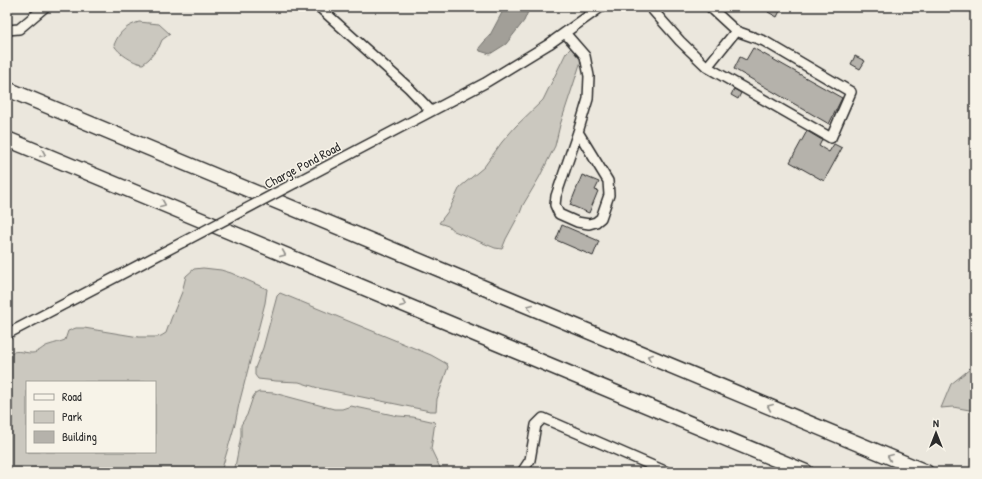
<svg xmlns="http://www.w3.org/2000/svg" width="982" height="479" font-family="'Patrick Hand',sans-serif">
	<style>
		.green { fill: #cbc8bf; stroke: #7b7a75; fill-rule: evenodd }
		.water { fill: #a29f98; stroke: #72716c }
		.building { fill: #b5b2ab; stroke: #2b2b2b }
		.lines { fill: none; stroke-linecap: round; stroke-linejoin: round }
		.minor-casing { stroke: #2b2b2b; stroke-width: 12 }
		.highway-casing { stroke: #2b2b2b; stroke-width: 17 }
		.minor { stroke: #f7f3e8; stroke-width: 9 }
		.highway { stroke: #f7f3e8; stroke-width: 14 }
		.minor-bridge-casing { stroke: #2b2b2b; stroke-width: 12; stroke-linecap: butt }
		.minor-bridge { stroke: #f7f3e8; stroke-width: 9 }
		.oneway { stroke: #918f8a }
		.labels { text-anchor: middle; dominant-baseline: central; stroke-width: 3; stroke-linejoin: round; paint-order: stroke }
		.street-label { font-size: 13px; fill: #2b2b2b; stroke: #f7f3e8 }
	</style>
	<rect width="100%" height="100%" fill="#ebe7dd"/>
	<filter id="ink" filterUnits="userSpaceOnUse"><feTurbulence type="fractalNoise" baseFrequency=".025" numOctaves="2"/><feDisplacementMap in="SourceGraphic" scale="8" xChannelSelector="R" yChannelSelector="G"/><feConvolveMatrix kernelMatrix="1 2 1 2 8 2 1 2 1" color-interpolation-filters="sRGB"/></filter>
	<g filter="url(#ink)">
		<!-- green -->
		<path class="green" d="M139,22L159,24L170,34L162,40L159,47L149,59L143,64C133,63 118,53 114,45C119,32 126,26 139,22Z
			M573,46L585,49L560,125L555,146L539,178L523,205L520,213L506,239L502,249L495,248L454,231L448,226L439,223L449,210L460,187L484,167L502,142L516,126L543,100L566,53Z
			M203,268L221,270L231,273L267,289L265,303L239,404L235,424L221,472H7V356C15,348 22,353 32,353C39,353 43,346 49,345C55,343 60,342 65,340L68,331L76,328H84L139,337H157L161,336L166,333L171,319L182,292L186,276L194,269ZM27,382H155V452H27Z
			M280,293L431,355L447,364L448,367L437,399L436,411H430L318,388L299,382L276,381L258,379L255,375V368L263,348L277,296Z
			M975,365V411L953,407L941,408L951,384Z
			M259,392L274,393L334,409H342L351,406L398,416L413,417L435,422L431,449L442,472H234L241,436V425L247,415L253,397L255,394Z"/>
		<!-- water -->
		<path class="water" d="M505,7H530L524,21L506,44L490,54L480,51L479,48L490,35Z"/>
		<!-- building -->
		<path class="building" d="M770,7H782L777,17L768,12Z
			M753,48L842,98L829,124L734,69L740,57L746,60Z
			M855,56L865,61L860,69L851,64Z
			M734,89L741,93L738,99L731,95Z
			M807,131L822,140L819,146L829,152L834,144L842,148L824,181L790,162Z
			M582,175L599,182L595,190L598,191L589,213L570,205Z
			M562,225L599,241L593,256L556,240Z"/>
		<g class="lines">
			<defs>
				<path id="minor" d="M319,7L409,88L431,111
					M650,7L680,41L707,67L736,31L710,7
					M7,30L19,29L45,7
					M565,33L585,56L589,76L588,99L578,132L556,196L555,205L559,214L577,222L589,224L596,222L601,218L609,195L608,181L578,132
					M707,67L831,138L851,92L764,41L736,31
					M295,183L485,83L549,44L601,7
					M7,334L183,242
					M522,472L530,460L536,425L543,418L667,472"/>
				<path id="highway" d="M7,89L926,472
					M7,139L806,472"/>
			</defs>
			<!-- minor casing -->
			<use href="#minor" class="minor-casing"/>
			<!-- highway casing -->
			<use href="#highway" class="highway-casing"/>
			<!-- minor -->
			<use href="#minor" class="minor"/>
			<!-- highway -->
			<use href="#highway" class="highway"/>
			<defs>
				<path id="minor-bridge" d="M183,242L295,183"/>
			</defs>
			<!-- minor-bridge casing -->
			<use href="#minor-bridge" class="minor-bridge-casing"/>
			<!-- minor-bridge -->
			<use href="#minor-bridge" class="minor-bridge"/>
		</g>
		<!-- one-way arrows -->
		<defs><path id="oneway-chevron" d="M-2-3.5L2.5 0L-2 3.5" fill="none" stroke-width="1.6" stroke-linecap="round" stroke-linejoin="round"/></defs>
		<g class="oneway">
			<use href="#oneway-chevron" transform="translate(43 154) rotate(23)"/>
			<use href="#oneway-chevron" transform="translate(163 204) rotate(23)"/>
			<use href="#oneway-chevron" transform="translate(283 254) rotate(23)"/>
			<use href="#oneway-chevron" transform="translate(403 304) rotate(23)"/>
			<use href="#oneway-chevron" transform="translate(530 307) rotate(-157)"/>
			<use href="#oneway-chevron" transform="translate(650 357) rotate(-157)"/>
			<use href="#oneway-chevron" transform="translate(770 407) rotate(-157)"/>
			<use href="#oneway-chevron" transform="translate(890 457) rotate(-157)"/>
		</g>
	</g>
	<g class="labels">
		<!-- street labels -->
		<g class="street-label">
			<text transform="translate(302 165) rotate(-28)">Charge Pond Road</text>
		</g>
	</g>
	<!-- margin -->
	<rect width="982" height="479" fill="none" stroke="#f7f3e8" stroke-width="24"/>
	<rect x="12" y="12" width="958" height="455" fill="none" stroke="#2b2b2b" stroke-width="1.5" filter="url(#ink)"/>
	<!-- legend -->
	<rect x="26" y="381" width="130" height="72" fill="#f7f3e8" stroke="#a5a39c"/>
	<rect x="34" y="394" width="20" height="6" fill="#f7f3e8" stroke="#a5a39c"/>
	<text x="62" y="401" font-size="12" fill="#2b2b2b">Road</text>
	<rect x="34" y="411" width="20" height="12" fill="#cbc8bf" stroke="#a5a39c"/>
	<text x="62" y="421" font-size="12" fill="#2b2b2b">Park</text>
	<rect x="34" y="431" width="20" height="12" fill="#b5b2ab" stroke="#a5a39c"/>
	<text x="62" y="441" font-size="12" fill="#2b2b2b">Building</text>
	<!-- north arrow -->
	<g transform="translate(936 433)" stroke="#f7f3e8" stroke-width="3" paint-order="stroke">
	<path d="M0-3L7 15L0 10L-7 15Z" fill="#2b2b2b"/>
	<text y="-6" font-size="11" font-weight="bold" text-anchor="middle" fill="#2b2b2b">N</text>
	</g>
</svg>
